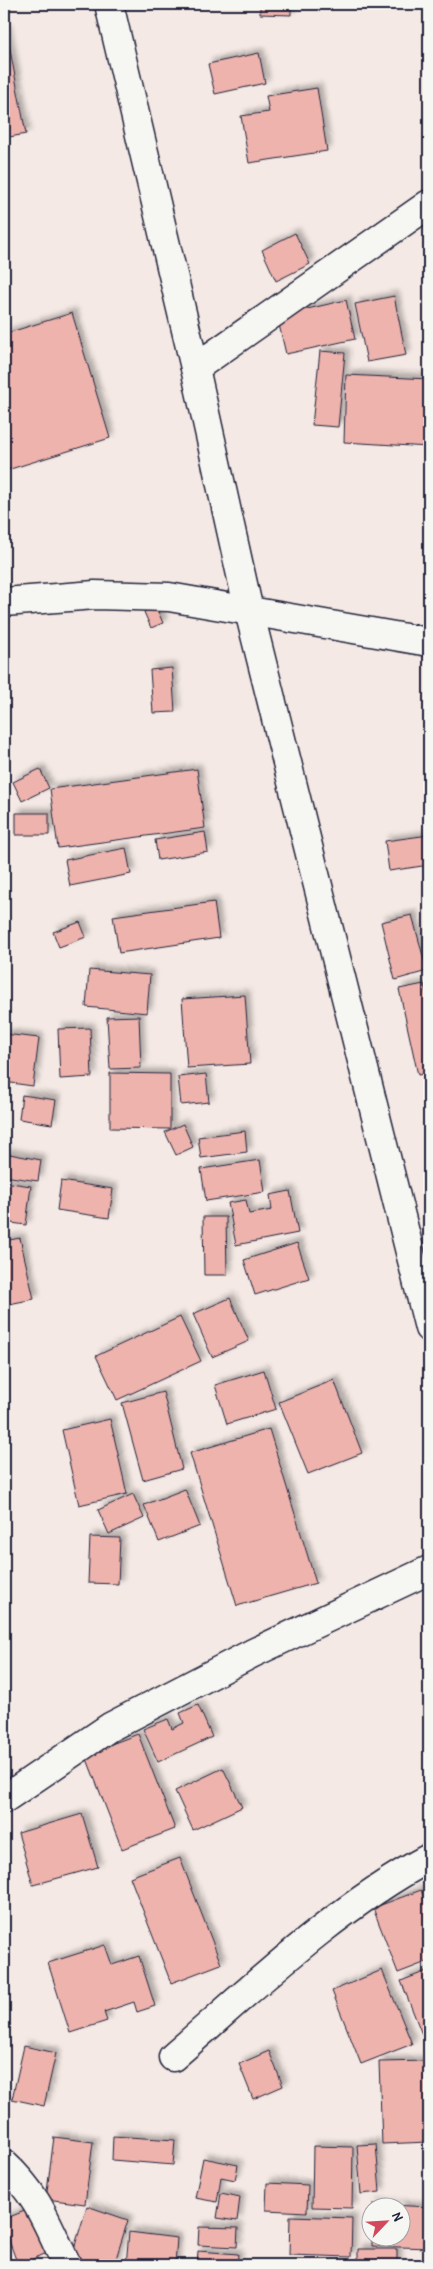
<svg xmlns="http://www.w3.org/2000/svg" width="433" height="2269" font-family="'Patrick Hand',sans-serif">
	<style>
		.building { fill: #eeb3ac; stroke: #22223b; filter: url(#shadow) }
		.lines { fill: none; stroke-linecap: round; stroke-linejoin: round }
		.minor-casing { stroke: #22223b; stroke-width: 31 }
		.tertiary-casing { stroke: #22223b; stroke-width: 31 }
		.minor { stroke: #f6f6f2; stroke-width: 28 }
		.tertiary { stroke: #f6f6f2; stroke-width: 28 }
	</style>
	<defs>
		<filter id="shadow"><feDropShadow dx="4.5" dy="-4.5" stdDeviation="2.5" flood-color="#0004"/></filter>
	</defs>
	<rect width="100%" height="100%" fill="#f4e9e4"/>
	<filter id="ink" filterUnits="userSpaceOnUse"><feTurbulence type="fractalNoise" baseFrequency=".02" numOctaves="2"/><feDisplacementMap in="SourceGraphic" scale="10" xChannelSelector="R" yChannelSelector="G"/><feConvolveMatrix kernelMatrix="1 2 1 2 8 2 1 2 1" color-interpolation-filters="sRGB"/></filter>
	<g filter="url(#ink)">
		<!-- building -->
		<path class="building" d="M4,4H6L8,12H4Z
			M180,4H191L182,8Z
			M260,4H291V15L260,14Z
			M4,29H6L26,134L4,138Z
			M259,53L265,83L215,94L208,64Z
			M317,88L327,151L249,163L241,116L269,112L266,96Z
			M295,233L310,264L276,281L262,250Z
			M394,296L406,355L367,362L355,304Z
			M346,300L355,339L286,354L277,316Z
			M72,313L110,438L4,471V334Z
			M320,351L345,353L338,427L312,425Z
			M346,375L429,379V447L344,442Z
			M156,607L163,623L151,628L144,612Z
			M172,668L175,712L153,713L150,670Z
			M40,769L49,788L22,801L13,782Z
			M197,769L205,828L58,848L50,789Z
			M16,813H49V835H16Z
			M205,832L208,852L158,860L155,840Z
			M429,835V865L389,871L385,841Z
			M126,848L131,874L70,886L65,860Z
			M214,902L219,938L119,953L113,916Z
			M412,915L427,971L395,980L381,922Z
			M80,922L86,937L59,947L53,932Z
			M89,970L150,975L147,1013L86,1007Z
			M424,984L429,1006V1073L418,1075L399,989Z
			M245,995L250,1064L187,1068L182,999Z
			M139,1016L141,1068L110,1069L107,1017Z
			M90,1028L92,1077L60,1079L58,1029Z
			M4,1034L39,1038L33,1086L4,1082Z
			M110,1073L170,1074V1129L110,1128Z
			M206,1074L209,1102L181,1105L178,1077Z
			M22,1095L56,1100L52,1124L19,1119Z
			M183,1124L193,1147L176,1155L165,1132Z
			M245,1131L247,1152L201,1158L198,1137Z
			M4,1153L41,1160L38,1181L4,1176Z
			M260,1160L265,1192L206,1201L201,1169Z
			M61,1181L113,1189L109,1218L57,1210Z
			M4,1182L31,1186L26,1225L4,1222Z
			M290,1191L298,1233L236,1245L228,1203L246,1200L249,1214L272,1210L270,1195Z
			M203,1217H226L227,1275H204Z
			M20,1238L34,1299L4,1305V1241Z
			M297,1243L309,1278L255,1295L244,1260Z
			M230,1298L249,1341L212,1357L193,1314Z
			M180,1317L201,1361L117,1400L96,1356Z
			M264,1370L276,1409L227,1424L215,1385Z
			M334,1380L362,1453L308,1474L279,1402Z
			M163,1392L182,1469L143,1480L122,1403Z
			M110,1419L127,1494L79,1505L62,1430Z
			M269,1429L316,1583L237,1606L190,1453Z
			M185,1489L200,1526L159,1542L144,1505Z
			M133,1494L144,1518L109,1534L98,1510Z
			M90,1537L120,1538L118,1584L88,1583Z
			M198,1705L212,1737L158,1762L143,1729L168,1719L172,1729L184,1723L180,1713Z
			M138,1734L175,1829L122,1849L85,1754Z
			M223,1768L242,1807L193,1830L175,1791Z
			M82,1814L98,1867L33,1885L18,1833Z
			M180,1858L221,1964L171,1983L130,1877Z
			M429,1875V1892L423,1877Z
			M421,1890L429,1912V1961L398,1973L373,1908Z
			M105,1945L112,1965L139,1956L155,2006L137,2012L134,2002L104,2012L107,2021L70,2033L48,1963Z
			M382,1970L412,2044L361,2064L332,1991Z
			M429,1970V2034L423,2037L401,1981Z
			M24,2046L56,2053L44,2106L12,2099Z
			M269,2051L283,2086L253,2099L239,2064Z
			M429,2061V2142L382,2144L379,2062Z
			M113,2136L175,2140L173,2165L112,2160Z
			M54,2137L93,2142L85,2204L46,2199Z
			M376,2144L380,2192L361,2194L357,2145Z
			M313,2146L353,2147L352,2208L312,2207Z
			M203,2158L238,2165L235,2180L221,2177L217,2202L195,2198Z
			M267,2183L308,2185L307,2212L266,2210Z
			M221,2193L240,2197L237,2221L217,2218Z
			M373,2204L429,2207V2248L372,2246V2236H400V2206H373Z
			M87,2206L128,2220L114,2265H69Z
			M35,2207L52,2251L18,2265L4,2227V2219Z
			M290,2216L352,2218L351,2257L289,2255Z
			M199,2227L238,2228L237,2247L198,2245Z
			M129,2232L177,2238L175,2265H126Z
			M358,2249H397V2265H358Z
			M198,2251L238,2254L237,2265H197Z"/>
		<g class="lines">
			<defs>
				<path id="minor" d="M195,368L429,204
					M4,602L95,595L169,597L429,642
					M4,1799L110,1727L253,1653L429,1570
					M173,2057C255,1986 334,1909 429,1858
					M4,2164C39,2196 47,2224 67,2265"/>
				<path id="tertiary" d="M109,4L195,368L249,611L429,1328"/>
			</defs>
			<!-- minor casing -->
			<use href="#minor" class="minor-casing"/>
			<!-- tertiary casing -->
			<use href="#tertiary" class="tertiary-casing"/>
			<!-- minor -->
			<use href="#minor" class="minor"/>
			<!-- tertiary -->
			<use href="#tertiary" class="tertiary"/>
		</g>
	</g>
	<!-- margin -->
	<rect width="433" height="2269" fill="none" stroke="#f6f6f2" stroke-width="20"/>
	<rect x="10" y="10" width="413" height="2249" fill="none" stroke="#22223b" stroke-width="2" filter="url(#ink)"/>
	<!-- north arrow -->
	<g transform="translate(386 2222) rotate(65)"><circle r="24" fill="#f6f6f2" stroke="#a1a1a9"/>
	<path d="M0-4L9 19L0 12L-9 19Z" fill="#d1495b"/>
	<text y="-8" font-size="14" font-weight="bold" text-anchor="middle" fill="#22223b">N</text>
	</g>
</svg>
